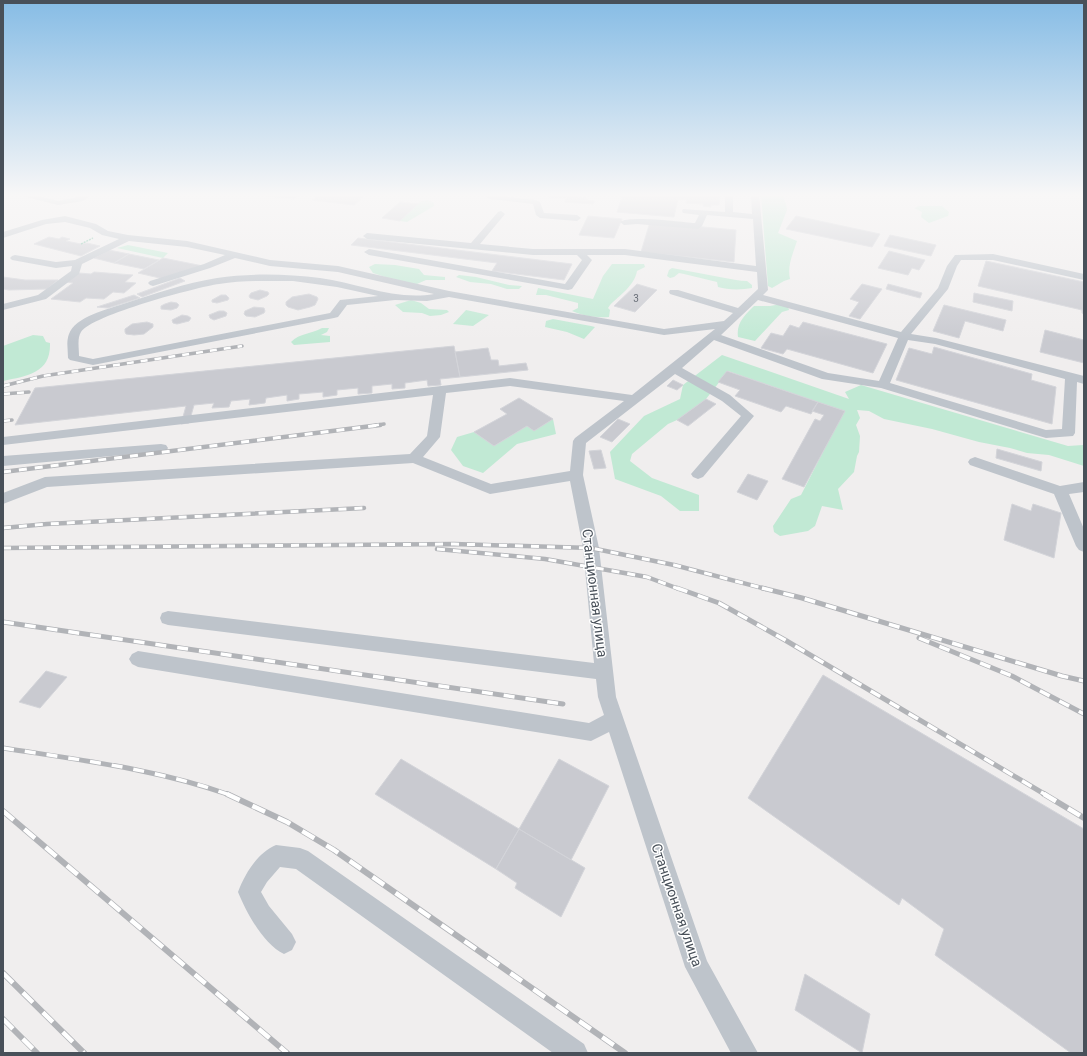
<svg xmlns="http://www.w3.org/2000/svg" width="1087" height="1056" font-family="Roboto,sans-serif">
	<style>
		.green { fill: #c1e9d4 }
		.building { fill: #c9cad0; stroke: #d3d4d9 }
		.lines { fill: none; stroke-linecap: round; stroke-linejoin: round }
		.path { stroke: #7ec2a7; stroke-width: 1.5; stroke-dasharray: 2 1; stroke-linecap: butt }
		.minor { fill: #bec4cb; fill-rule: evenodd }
		.rail-far3-casing { stroke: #b1b3b7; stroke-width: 3.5 }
		.rail-far2-casing { stroke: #b1b3b7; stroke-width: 4.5 }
		.rail-far1-casing { stroke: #b1b3b7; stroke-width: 5 }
		.rail-casing { stroke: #b1b3b7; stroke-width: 6 }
		.rail-far3 { stroke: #fff; stroke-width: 2.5; stroke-dasharray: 7; stroke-linecap: butt }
		.rail-far2 { stroke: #fff; stroke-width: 3; stroke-dasharray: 8; stroke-linecap: butt }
		.rail-far1 { stroke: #fff; stroke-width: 3.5; stroke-dasharray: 11; stroke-linecap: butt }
		.rail { stroke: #fff; stroke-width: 4.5; stroke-dasharray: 14; stroke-linecap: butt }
		.labels { text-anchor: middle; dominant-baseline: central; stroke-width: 3; stroke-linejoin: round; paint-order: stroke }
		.far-number-label { font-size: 10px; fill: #686e77 }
		.street-label { font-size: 14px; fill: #485059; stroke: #fff }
	</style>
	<rect width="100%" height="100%" fill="#f0eeee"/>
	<!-- green -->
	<path class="green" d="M761,194H782L786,204L787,210L778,233L797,241C793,254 787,265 790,279L784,281L772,288L768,286Z
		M428,200L434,203V206L407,222L400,221L421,201Z
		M919,206H942L949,212L948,216L929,223L921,217L922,212L914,208Z
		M128,245L168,253L163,258L117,248Z
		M375,264L395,265L419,269L424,275L445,277V280H426L417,284L404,283L373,273L369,267Z
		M612,264H644L645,267L637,271C635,285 619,296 610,305L608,308L610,310L609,317C596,318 583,316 572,311L578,308V303L546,295H536L538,288L593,299L603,276Z
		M672,268C690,271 707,275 725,278C733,279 739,281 747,281L752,285V288C742,290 727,290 718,287L717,282L684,274L679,273L674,277L670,278L667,276L669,270Z
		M459,275L476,277L509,285L522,286L519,289H507L491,284L470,282L456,277Z
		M411,300L421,303L429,309L447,310L449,312L441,315L430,316L422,313L403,312L395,305Z
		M781,304L788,307L789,310L782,312L755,341L738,337C736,323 745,315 754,306H770Z
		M466,310L489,315L473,326L453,324Z
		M553,319L591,326L595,327L584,339L567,332L545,327L546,321Z
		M322,328H329L327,332L321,335L330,336V342L294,345L291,342C300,333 311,334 322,328Z
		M33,335L43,336L46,342L50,343C51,373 28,376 3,381V346Z
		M722,355L849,399L845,392L861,385L1068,446L1083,445L1084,466L1049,455L1027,453L1010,448L979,442L932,429L884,419L869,411L857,410L860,418L856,425L860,436L859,452L857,456L854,472L838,489L843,510L822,506L815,526L808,531L780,536L774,532L773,526L791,499L801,495L844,411L728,371L706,399L677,420L668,424L632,454L630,461L652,478L699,495V511H680L661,496L615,479L610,452L644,416L680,399L683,385Z
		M553,419L556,434L517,444L483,473L463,466L451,450L457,437L474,432L494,446L527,426L534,431Z"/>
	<!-- building -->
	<path class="building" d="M269,194H300L294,199L268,196Z
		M319,194H355L365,195L354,205L312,200Z
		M549,194H568L565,198L547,197Z
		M623,194H679V196H687L688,194H720L719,205H711V207L703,206V204L686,203L687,200L678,199L674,217L617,212Z
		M568,196L587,198L586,200L595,201L593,204L565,202Z
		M400,202L418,204L400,221L382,218Z
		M588,216L622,219L614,238L579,235Z
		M796,216L880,234L872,247L786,229Z
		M650,222L736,230L734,262L641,252Z
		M890,235L936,245L931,256L884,246Z
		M49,237L59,239L62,237L70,239L66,241L81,244L87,243L100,246L81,256L34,244Z
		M358,238L572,264L564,280L492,271L497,263L351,245Z
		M109,250L129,254L114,263L94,258Z
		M889,251L925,260L919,270L912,268L908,275L878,268Z
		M129,254L159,260L144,269L114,263Z
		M163,258L203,266L164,279L138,273Z
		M986,261L1084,282V314L1082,313V310L978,286Z
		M94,272L133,275L125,282L136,283L124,293L113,292L104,299L86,298L80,302L51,299L73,283L67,282L79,273L91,274Z
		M3,277L25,280H58L47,289L9,290L3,289Z
		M180,278L185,281L142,297L137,294Z
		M637,284L657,290L635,312L614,306Z
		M862,284L882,289L860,319L849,316L859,302L850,299Z
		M888,284L922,293L920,298L886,289Z
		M260,290L268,292L269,294L267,296L258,300L250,298L249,296L251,293Z
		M974,293L1013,301L1012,311L973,302Z
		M309,294L317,297L318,299L315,305L310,307L298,310L288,307L286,305V302L292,297Z
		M134,295L140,298L108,308L97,307Z
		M221,295H226L229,298L228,300L217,303L212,302V300Z
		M171,302L177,303L179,305L177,308L171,310L161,309V306L165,304Z
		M944,305L1006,320L1003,331L965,321L959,338L933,331Z
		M254,307L264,308L265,311L264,313L255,317L246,316L244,314L245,311Z
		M219,311H224L227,313L226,316L214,320L210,318L209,315Z
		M182,315L188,316L191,318L189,321L177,324L173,323L172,320Z
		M147,322L153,324V327L144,334L134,335L126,334L125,332V329L132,324Z
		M803,322L887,344L873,373L787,349L783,354L761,348L771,333L783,336L790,325L799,328Z
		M1045,330L1084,340V363L1040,352Z
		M454,346L460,377L440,379L441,385L428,386L427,380L405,383V388L392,389V384L372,386V393L358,394V388L337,390V395L323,397V392L299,394V399L287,401V395L266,398L265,403L249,405L250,399L231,401L229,407L212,408L214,403L194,405L189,423L181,424L186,406L15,425L35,388Z
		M934,347L1032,374L1031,380L1056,387L1052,424L896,380L909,348L932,354Z
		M488,348L491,360H498L499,366L526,363L528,370L460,377L455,352Z
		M727,371L818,402L811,414L786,406L781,412L735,396L740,390L718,382Z
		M673,380L683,385L677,390L667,386Z
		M519,398L553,419L534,431L527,426L494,446L474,432L507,414L500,409Z
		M706,399L716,404L688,426L677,420Z
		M818,402L845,411L804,487L782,479L815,419L820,421L824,415L812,411Z
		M618,419L630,424L612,442L600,437Z
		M997,449L1042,462L1041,471L996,458Z
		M601,450L606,468L594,469L589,451Z
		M748,474L768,481L757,500L737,492Z
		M1012,504L1031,511L1033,504L1061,513L1054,558L1004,540Z
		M46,671L67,677L40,708L19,702Z
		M823,675L1084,829V1053H1071L935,955L944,929L902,898L899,905L748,798Z
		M401,759L519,829L496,869L375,794Z
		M559,759L609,786L571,860L519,829Z
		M519,829L585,868L561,917L515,888L517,883L496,869Z
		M805,974L870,1014L862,1053L795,1010Z"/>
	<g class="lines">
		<!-- path -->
		<path class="path" d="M81,244L93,238"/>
		<!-- minor -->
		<path class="minor" d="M14,194H30L58,201L78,197L83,194H93L83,201L58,205Z
			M482,194L536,200L540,202L544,213L577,215L581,218L577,221L540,218L536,215L533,204L490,199Z
			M725,194H733V212L752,214L751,194H759L768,290L763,295L901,332L938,288L947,266L955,255L993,254L1084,274V280L993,260H961L957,266L948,289L911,334L936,338L1084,376V384L1077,382L1075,433L1073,436L1046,438L881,388L822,379L714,340L682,368L730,395L754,416L703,477L698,479L693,477L691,474L741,416L722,401L675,374L586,443L583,475L599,548L616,697L707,961L758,1053H731L685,967L609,732L591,741L138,667L132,664L129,659L132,654L138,651L589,723L604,715L598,697L596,679L168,625L162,623L160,618L162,613L168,611L594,663L583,548L570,481L490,494L413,463L47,487L3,504V493L45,477L410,454L427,436L433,395L3,445V437L510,378L632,395L715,329L664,335L449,297L427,301L395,300L347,305L338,317L334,318L93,365L70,360L68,358C68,350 66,342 69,334C75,317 108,309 123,304C154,294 185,283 217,278C250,273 287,274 320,278C358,283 396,301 434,294L338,272L270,266L235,258L210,268L153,286L150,285L148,283L150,281L204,264L225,255L187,247L129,241L82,264L79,274L46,299L3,310V304L38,295L71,271L72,266L56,268L12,260L10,258L12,256L15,255L56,262L75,260L119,239L102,235L90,228L65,222L46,224L3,238V232L42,220L65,216L96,224L108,231L128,235L187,241L270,260L338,266L449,291L664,329L724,321L733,313L670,294L669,292L670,290H678L738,308L758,289L757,272L625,255H587L592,260L572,289L568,290L369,255L364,252L369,249L565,284L582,260L577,255H533L367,239L363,236L367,233L471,243L498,212L501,211L505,214L480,244L533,249H625L756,266L753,219L707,215L702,226L698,229L637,224L624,225L620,222C628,215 682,222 695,223L699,215L683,213L682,211L683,209L725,212ZM293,281L337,287L378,296L340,300L330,313L93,359L79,356C79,348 77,338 81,332C92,315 197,287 219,284C243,280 269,281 293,281ZM758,300L898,338L879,381L828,373L721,335ZM908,340L935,344L1065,379L1062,429L1046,430L890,383ZM510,386L624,401L575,438L573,441L570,471L491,484L423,457L440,437L446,393Z
			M161,444L166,445L168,448L166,451L3,466V456Z
			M975,457L1060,486L1084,482V492L1069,494L1084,529V552L1079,550L1076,546L1054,494L970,465L968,462L970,459Z
			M276,845L300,848L308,851L584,1044L588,1053H553L296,869L280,867L267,882L261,892L269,906L292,934L296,942L292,950L284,954C264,945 246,912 238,892C245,874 257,853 276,845Z"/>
		<defs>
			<path id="rail-far3" d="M3,386L43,376L242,346
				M3,394L29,392
				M3,421L12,420
				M372,426L384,424"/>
			<path id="rail-far2" d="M3,472L380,425
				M3,528L47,524L364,508
				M3,548L454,544L591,548L674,565L766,589
				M437,549L545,559L647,577L679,589"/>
			<path id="rail-far1" d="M677,588L719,603L785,640L1046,795
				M762,588L802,598L1062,676L1084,681
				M3,622L563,704
				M919,638L1012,676L1084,714
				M3,748C80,760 157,769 230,795"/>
			<path id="rail" d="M227,794L287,822L334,850L625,1053
				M1044,794L1084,818
				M3,811L287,1053
				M3,973L84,1053
				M3,1019L37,1053"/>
		</defs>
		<!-- rail-far3 casing -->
		<use href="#rail-far3" class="rail-far3-casing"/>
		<!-- rail-far2 casing -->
		<use href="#rail-far2" class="rail-far2-casing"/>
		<!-- rail-far1 casing -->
		<use href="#rail-far1" class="rail-far1-casing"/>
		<!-- rail casing -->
		<use href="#rail" class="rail-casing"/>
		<!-- rail-far3 -->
		<use href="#rail-far3" class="rail-far3"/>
		<!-- rail-far2 -->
		<use href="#rail-far2" class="rail-far2"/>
		<!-- rail-far1 -->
		<use href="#rail-far1" class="rail-far1"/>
		<!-- rail -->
		<use href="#rail" class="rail"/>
	</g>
	<!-- sky -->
	<linearGradient id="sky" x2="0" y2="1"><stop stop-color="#86bce5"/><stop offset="0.57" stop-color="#f8f7f7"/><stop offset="1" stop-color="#f8f7f7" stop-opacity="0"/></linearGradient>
	<rect width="1087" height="342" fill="url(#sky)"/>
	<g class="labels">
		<!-- far-number labels -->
		<g class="far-number-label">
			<text x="636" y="298">3</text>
		</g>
		<!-- street labels -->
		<g class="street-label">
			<text transform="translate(595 593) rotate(83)">Станционная улица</text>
			<text transform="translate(677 905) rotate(71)">Станционная улица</text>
		</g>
	</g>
	<!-- border -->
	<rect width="1087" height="1056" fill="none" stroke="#485059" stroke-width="8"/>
</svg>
